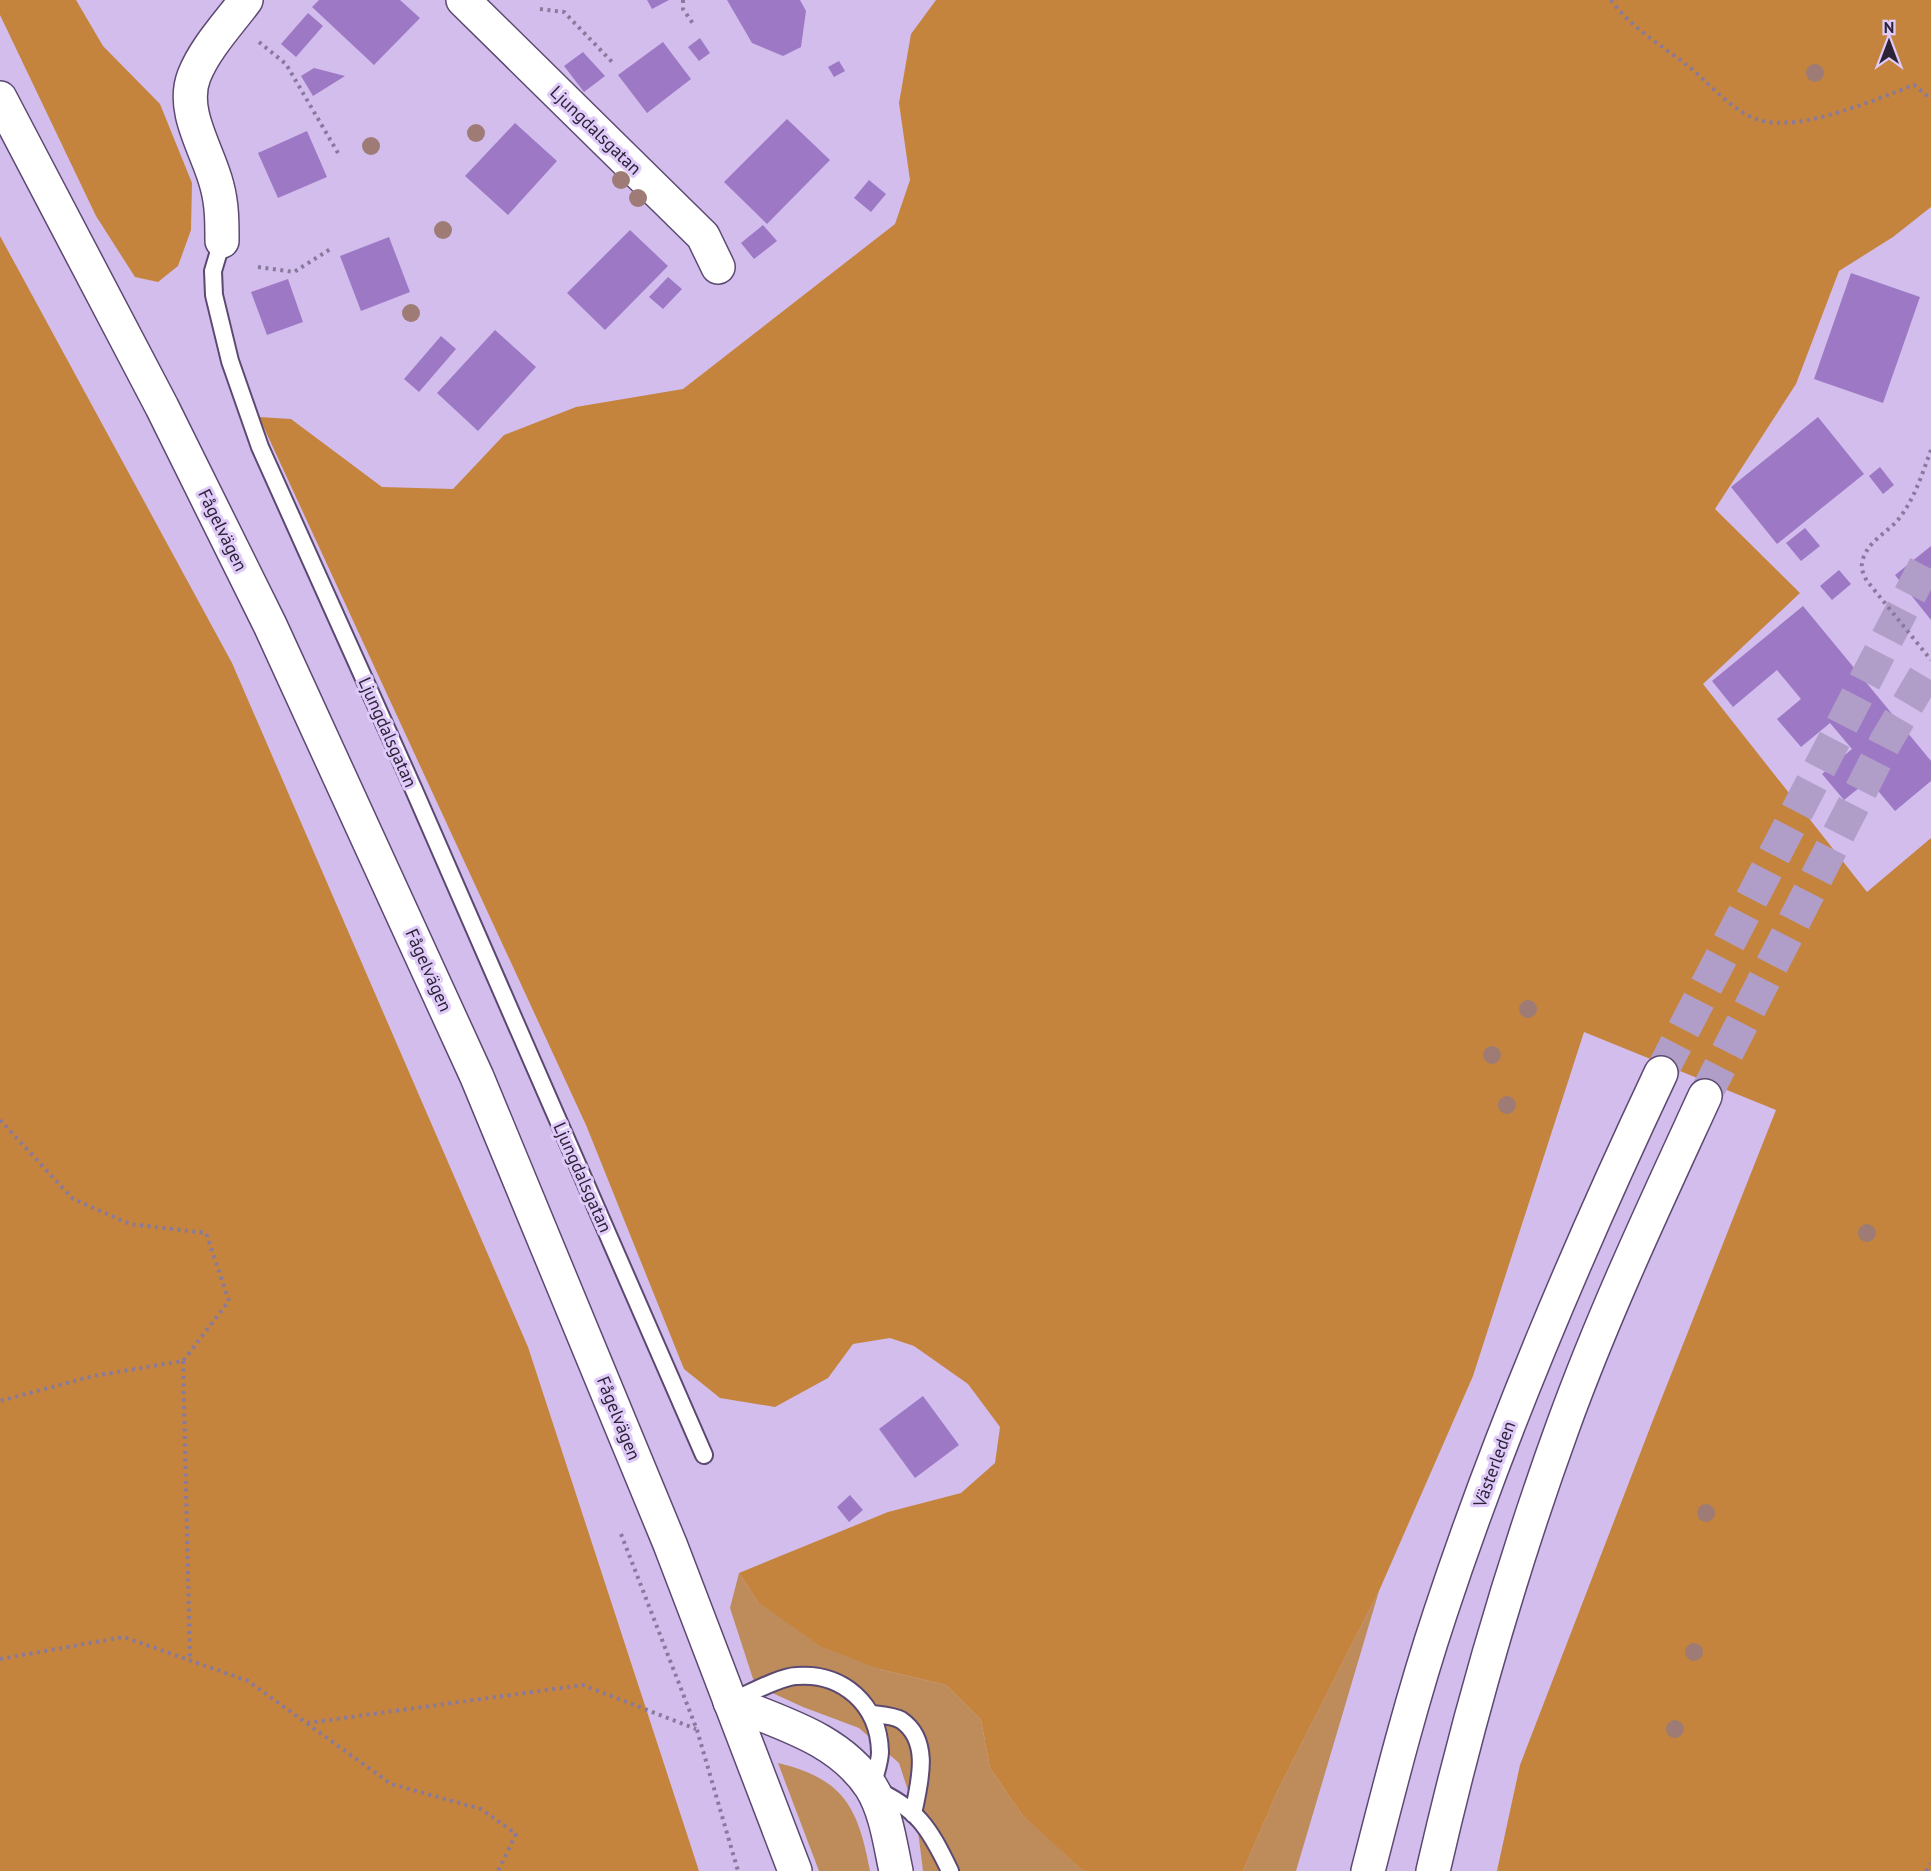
<svg xmlns="http://www.w3.org/2000/svg" width="1931" height="1871" font-family="'PT Sans',sans-serif">
	<style>
		.green { fill: #be8c5a }
		.forest { fill: #c5843e }
		.building { fill: #9d79c5 }
		.lines { fill: none; stroke-linecap: round; stroke-linejoin: round }
		.highway-tunnel { stroke: #b19ec8; stroke-width: 33; stroke-dasharray: 33 16; stroke-linecap: butt }
		.lane-casing { stroke: #5c4971; stroke-width: 20 }
		.street-casing { stroke: #5c4971; stroke-width: 36 }
		.secondary-casing { stroke: #5c4971; stroke-width: 36 }
		.highway-casing { stroke: #5c4971; stroke-width: 36 }
		.path { stroke: #897a9d; stroke-width: 4; stroke-dasharray: 3 4.5; stroke-linecap: butt }
		.lane { stroke: #fff; stroke-width: 16 }
		.street { stroke: #fff; stroke-width: 33 }
		.secondary { stroke: #fff; stroke-width: 33 }
		.highway { stroke: #fff; stroke-width: 33 }
		.tree { fill: #9e7c75 }
		.labels { text-anchor: middle; dominant-baseline: central; stroke-width: 6; stroke-linejoin: round; paint-order: stroke }
		.street-label { font-size: 18px; fill: #2c2436; stroke: #e0cafa }
	</style>
	<rect width="100%" height="100%" fill="#d2bded"/>
	<!-- green -->
	<path class="green" d="M739,1573L758,1602L879,1669L946,1685L981,1720L990,1768L1022,1815L1087,1871H923L916,1815L899,1763L859,1728L803,1707L755,1685L730,1608Z
		M1379,1591L1296,1871H1243L1278,1790Z
		M778,1763C844,1779 858,1807 870,1871H819Z"/>
	<!-- forest -->
	<path class="forest" d="M0,0H76L103,46L160,104L192,183L191,230L178,266L158,282L135,277L96,216L0,15Z
		M936,0H1931V207L1893,237L1839,271L1796,384L1715,509L1800,593L1703,684L1867,892L1931,838V1871H1497L1520,1765L1653,1420L1776,1110L1584,1032L1473,1376L1379,1591L1278,1790L1243,1871H1087L1082,1869L1022,1815L990,1768L981,1720L946,1685L879,1669L820,1646L758,1602L739,1573L888,1512L961,1493L995,1463L1000,1427L968,1384L914,1346L890,1338L853,1344L828,1378L775,1407L720,1398L684,1369L586,1125L259,417L291,419L382,487L453,489L504,435L576,407L683,389L895,224L910,180L899,103L911,34Z
		M0,236L232,663L528,1347L699,1871H0Z"/>
	<!-- building -->
	<path class="building" d="M319,0H400L420,18L374,65L312,7Z
		M647,0H669L652,9Z
		M727,0H800L806,11L801,47L783,56L752,43Z
		M308,13L323,26L296,57L281,44Z
		M700,38L710,53L699,61L688,47Z
		M663,42L691,79L647,113L618,75Z
		M583,52L605,76L584,92L564,66Z
		M839,61L845,71L834,77L828,67Z
		M314,68L345,76L313,96L301,76Z
		M787,119L830,160L767,224L724,182Z
		M515,123L557,161L508,215L465,176Z
		M307,131L327,177L278,198L258,153Z
		M869,180L886,194L871,212L854,198Z
		M763,225L777,241L754,259L741,243Z
		M630,230L668,266L605,330L567,293Z
		M389,237L410,292L361,311L340,256Z
		M1851,273L1920,297L1883,403L1814,379Z
		M668,277L682,289L663,309L649,297Z
		M288,279L303,322L267,335L251,292Z
		M495,330L536,367L478,431L437,393Z
		M441,336L456,349L419,392L404,379Z
		M1818,417L1864,474L1777,544L1731,487Z
		M1880,467L1894,485L1883,494L1869,476Z
		M1805,528L1820,546L1801,561L1786,543Z
		M1931,546V620L1895,575Z
		M1839,570L1851,584L1832,600L1820,586Z
		M1803,606L1931,761V781L1895,811L1869,780L1844,800L1822,774L1852,749L1830,723L1801,747L1777,719L1801,699L1777,670L1733,707L1712,681Z
		M923,1396L959,1445L915,1478L879,1429Z
		M850,1495L863,1510L849,1522L837,1507Z"/>
	<g class="lines">
		<!-- highway-tunnel -->
		<path class="highway-tunnel" d="M1661,1073L1931,554
			M1705,1096L1886,741L1931,665"/>
		<defs>
			<path id="lane" d="M222,241L213,271L214,295L230,361L260,447L414,790L704,1455
				M732,1701C749,1694 779,1677 796,1676C843,1672 879,1705 880,1752C880,1763 874,1777 872,1788C917,1808 929,1827 950,1871
				M873,1714C881,1715 894,1716 901,1720C932,1741 919,1784 913,1814"/>
			<path id="street" d="M463,0L703,236L718,267
				M222,241C222,222 222,204 217,186C209,152 180,112 194,76C205,48 229,23 246,0"/>
			<path id="secondary" d="M0,98L162,407L270,625L477,1077L670,1544L795,1871"/>
			<path id="highway" d="M730,1702C780,1723 839,1738 871,1787C886,1811 890,1843 896,1871
				M1368,1871C1390,1785 1412,1698 1440,1614C1501,1429 1578,1249 1661,1073
				M1433,1871C1467,1723 1511,1569 1563,1426C1604,1313 1655,1205 1705,1096"/>
		</defs>
		<!-- lane casing -->
		<use href="#lane" class="lane-casing"/>
		<!-- street casing -->
		<use href="#street" class="street-casing"/>
		<!-- secondary casing -->
		<use href="#secondary" class="secondary-casing"/>
		<!-- highway casing -->
		<use href="#highway" class="highway-casing"/>
		<!-- path -->
		<path class="path" d="M683,0V9L694,25
			M1611,0C1629,26 1662,46 1687,65C1708,82 1726,105 1751,117C1792,137 1873,100 1914,85L1931,99
			M540,9L564,12L614,64
			M259,42L286,64L338,153
			M258,267L294,272L332,248
			M1931,450C1922,474 1914,501 1897,521C1886,533 1868,542 1863,559C1860,567 1863,574 1867,581L1931,660
			M0,1120L73,1199L130,1224L206,1233L229,1301L183,1361L93,1376L0,1401
			M183,1361L190,1660
			M621,1534L697,1730L738,1871
			M0,1659L124,1637L248,1681L391,1784L481,1809L516,1834L498,1871
			M307,1723L583,1685L696,1729
			M1926,1871L1931,1863"/>
		<!-- lane -->
		<use href="#lane" class="lane"/>
		<!-- street -->
		<use href="#street" class="street"/>
		<!-- secondary -->
		<use href="#secondary" class="secondary"/>
		<!-- highway -->
		<use href="#highway" class="highway"/>
	</g>
	<!-- trees -->
	<g class="tree">
		<circle cx="1815" cy="73" r="9"/>
		<circle cx="476" cy="133" r="9"/>
		<circle cx="371" cy="146" r="9"/>
		<circle cx="621" cy="180" r="9"/>
		<circle cx="638" cy="198" r="9"/>
		<circle cx="443" cy="230" r="9"/>
		<circle cx="411" cy="313" r="9"/>
		<circle cx="1528" cy="1009" r="9"/>
		<circle cx="1492" cy="1055" r="9"/>
		<circle cx="1507" cy="1105" r="9"/>
		<circle cx="1867" cy="1233" r="9"/>
		<circle cx="1706" cy="1513" r="9"/>
		<circle cx="1694" cy="1652" r="9"/>
		<circle cx="1675" cy="1729" r="9"/>
	</g>
	<g class="labels">
		<!-- street labels -->
		<g class="street-label">
			<text transform="translate(596 130) rotate(44)">Ljungdalsgatan</text>
			<text transform="translate(223 530) rotate(64)">Fågelvägen</text>
			<text transform="translate(388 732) rotate(66)">Ljungdalsgatan</text>
			<text transform="translate(429 970) rotate(66)">Fågelvägen</text>
			<text transform="translate(583 1177) rotate(66)">Ljungdalsgatan</text>
			<text transform="translate(619 1418) rotate(68)">Fågelvägen</text>
			<text transform="translate(1494 1464) rotate(-70)">Västerleden</text>
		</g>
	</g>
	<!-- north arrow -->
	<g transform="translate(1889 42)" stroke="#e0cafa" stroke-width="4.5" paint-order="stroke">
	<path d="M0-4.5L10 22L0 15L-10 22Z" fill="#2c2436"/>
	<text y="-9" font-size="16" font-weight="bold" text-anchor="middle" fill="#2c2436">N</text>
	</g>
</svg>
